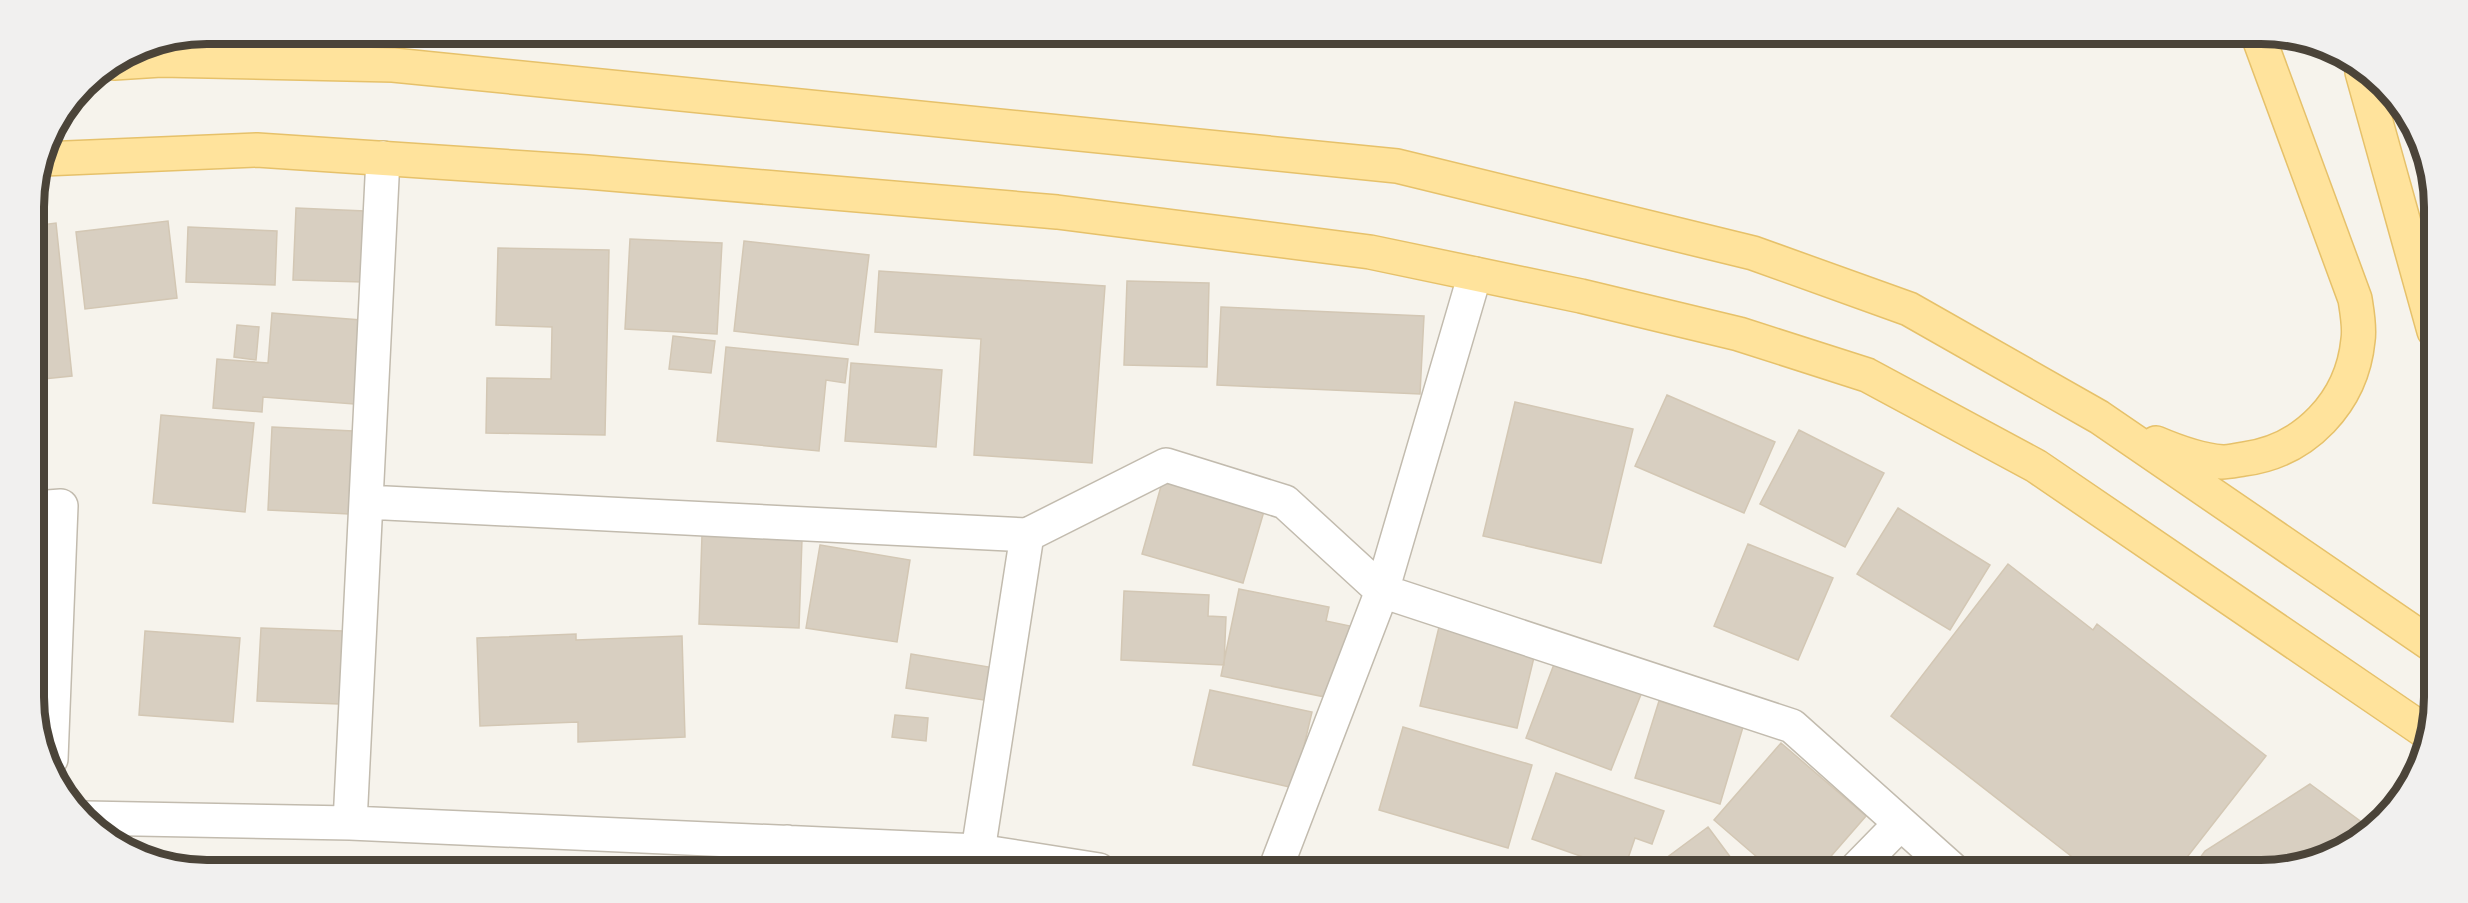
<svg xmlns="http://www.w3.org/2000/svg" width="2468" height="903" font-family="'DejaVu Sans',sans-serif">
	<style>
		.building { fill: #d8cfc1; stroke: #d3c7b4; stroke-width: 1.5 }
		.lines { fill: none; stroke-linecap: round; stroke-linejoin: round }
		.minor-casing { stroke: #c2bbae; stroke-width: 36 }
		.major-casing { stroke: #e6c16a; stroke-width: 36 }
		.minor { stroke: #fff; stroke-width: 33 }
		.major { stroke: #ffe39c; stroke-width: 33 }
		.rim { fill: none; stroke: #4b4439; stroke-width: 8 }
	</style>
	<rect width="100%" height="100%" fill="#f6f3ec"/>
	<!-- building -->
	<path class="building" d="M296,208L365,211L363,282L293,280Z
		M168,221L177,298L85,309L76,232Z
		M56,223L72,376L34,380V226Z
		M188,227L277,231L275,285L186,282Z
		M630,239L722,243L717,334L625,329Z
		M744,241L869,255L858,345L734,331Z
		M498,248L609,250L605,435L486,433L487,378L551,379L552,327L496,325Z
		M879,271L1105,286L1092,463L974,455L981,339L875,332Z
		M1127,281L1209,283L1207,367L1124,365Z
		M1221,307L1424,316L1420,394L1217,385Z
		M272,313L374,321L367,405L263,397L262,412L213,408L217,359L268,363Z
		M237,325L259,327L256,360L234,357Z
		M673,336L715,341L711,373L669,369Z
		M726,347L848,359L845,383L826,380L819,451L717,441Z
		M851,363L942,370L936,447L845,441Z
		M1667,395L1775,442L1744,513L1635,466Z
		M1515,402L1633,429L1601,563L1483,536Z
		M161,415L254,423L245,512L153,503Z
		M272,427L353,431L349,514L268,510Z
		M1799,430L1884,473L1845,547L1760,504Z
		M1165,472L1267,501L1243,583L1142,554Z
		M1898,508L1990,565L1950,630L1857,574Z
		M35,526L42,595H36Z
		M702,535L802,539L799,628L699,624Z
		M1748,544L1833,578L1798,660L1714,626Z
		M820,545L910,560L897,642L806,628Z
		M2008,564L2093,630L2097,624L2266,756L2177,870H2089L1891,716Z
		M1239,589L1329,607L1326,621L1350,626L1335,699L1221,676Z
		M1124,591L1209,595L1208,616L1226,617L1224,665L1121,660Z
		M36,626H38L43,704L36,705Z
		M1439,627L1536,649L1517,728L1420,706Z
		M261,628L343,631L339,704L257,701Z
		M145,631L240,638L233,722L139,715Z
		M576,634V640L682,636L685,737L578,742V722L480,726L477,638Z
		M911,654L995,668L990,701L906,688Z
		M1556,659L1642,692L1611,770L1526,738Z
		M1210,690L1312,712L1294,788L1193,765Z
		M1659,701L1743,727L1720,804L1635,778Z
		M895,715L928,718L926,741L892,737Z
		M1403,727L1532,765L1508,848L1379,810Z
		M1781,743L1866,816L1819,870H1772L1714,820Z
		M1556,773L1664,811L1652,844L1635,838L1624,870H1620L1532,839Z
		M2310,784L2371,829L2367,834L2272,870H2191L2205,851Z
		M1708,827L1740,870H1650Z
		M907,852L923,870H888Z"/>
	<g class="lines">
		<defs>
			<path id="minor" d="M366,502L1027,535L1166,465L1285,502L1382,591L1792,726L1953,870
				M35,508L61,506L51,759
				M86,818L350,823L978,851L1099,870
				M350,823L383,158
				M787,842V870
				M978,851L1027,535
				M1275,870L1382,591L1475,274
				M1855,870L1900,824"/>
			<path id="major" d="M114,63L161,60L393,65L1397,166L1753,253L1909,309L2099,417L2435,647
				M2362,72L2434,331
				M43,159L257,150L587,172L1057,212L1370,252L1581,296L1739,334L1867,375L2036,466L2429,734
				M2156,443C2177,452 2199,460 2222,462C2229,462 2237,460 2244,459C2305,451 2352,402 2358,340C2360,327 2357,312 2355,299L2257,33"/>
		</defs>
		<!-- minor casing -->
		<use href="#minor" class="minor-casing"/>
		<!-- major casing -->
		<use href="#major" class="major-casing"/>
		<!-- minor -->
		<use href="#minor" class="minor"/>
		<!-- major -->
		<use href="#major" class="major"/>
	</g>
	<!-- crop -->
	<path d="M0 0H2468V903H0ZM207 44H2261A163 163 0 0 1 2424 207V697A163 163 0 0 1 2261 860H207A163 163 0 0 1 44 697V207A163 163 0 0 1 207 44Z" fill="#f1f0ef" fill-rule="evenodd"/>
	<path class="rim" d="M207 44H2261A163 163 0 0 1 2424 207V697A163 163 0 0 1 2261 860H207A163 163 0 0 1 44 697V207A163 163 0 0 1 207 44Z"/>
</svg>
